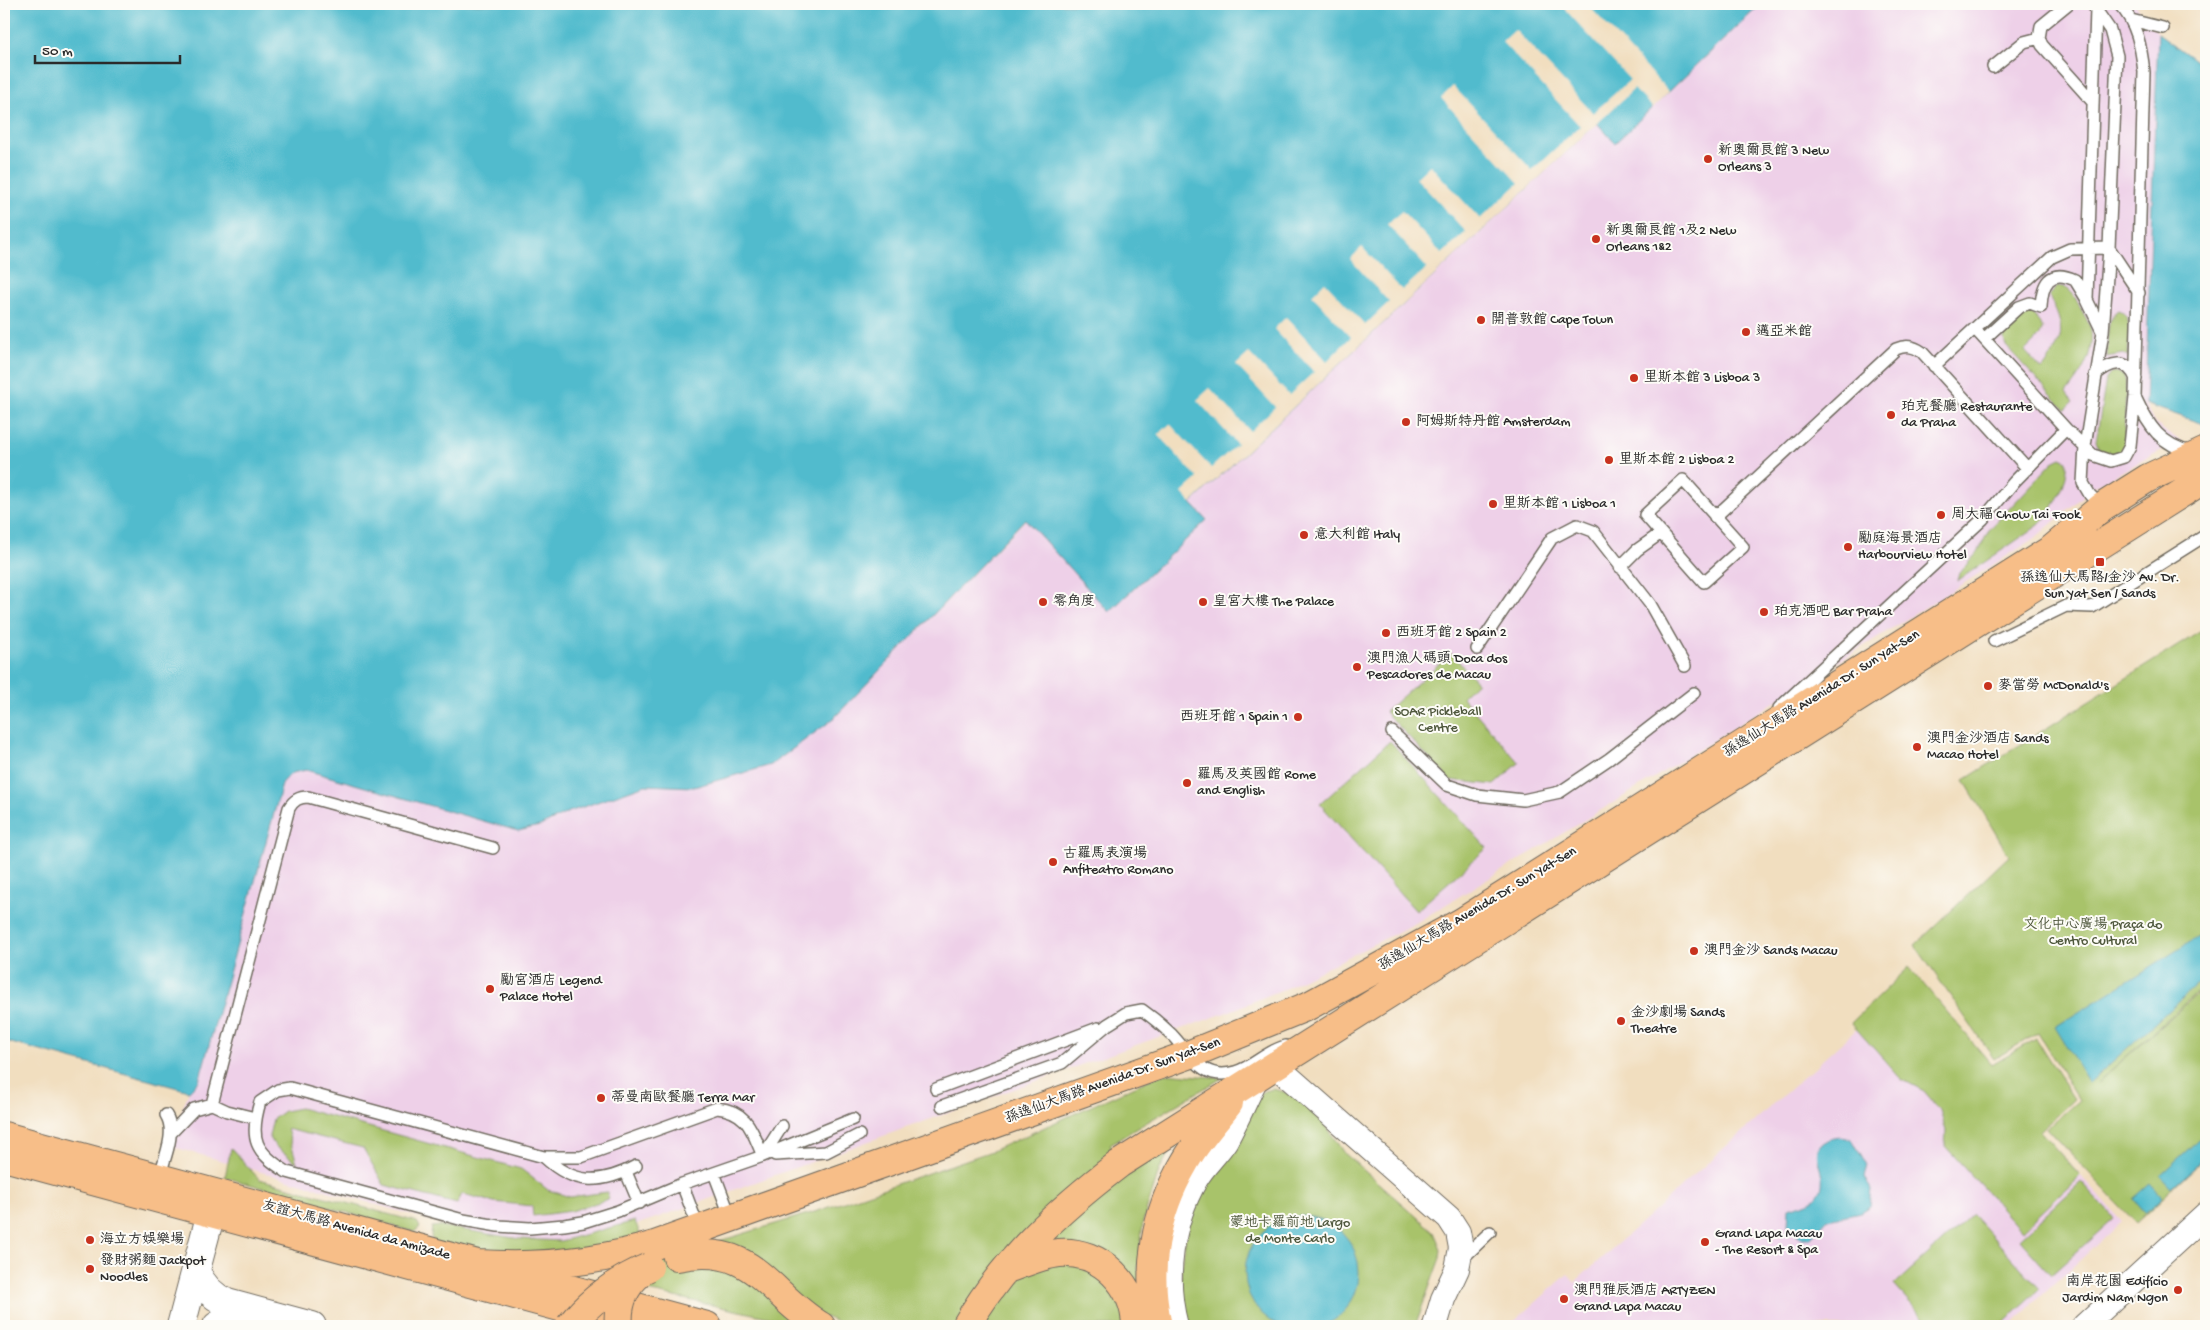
<svg xmlns="http://www.w3.org/2000/svg" width="2210" height="1330" font-family="'Gochi Hand','LXGW WenKai TC',sans-serif">
	<style>
		.built { fill: #eed0e8 }
		.green { fill: #a8c36a; stroke: #6a774a }
		.water { fill: #51bbcd; stroke: #3e737c }
		.pier { fill: #f1debf }
		.lines { fill: none; stroke-linecap: round; stroke-linejoin: round }
		.service-casing { stroke: #706a5f; stroke-width: 14 }
		.minor-casing { stroke: #706a5f; stroke-width: 26 }
		.tertiary-casing { stroke: #706a5f; stroke-width: 30 }
		.primary-casing { stroke: #706a5f; stroke-width: 30 }
		.service { stroke: #fff; stroke-width: 11 }
		.minor { stroke: #fff; stroke-width: 24 }
		.tertiary { stroke: #fff; stroke-width: 28 }
		.primary { stroke: #f7be88; stroke-width: 28 }
		.primary-bridge-casing { stroke: #706a5f; stroke-width: 30; stroke-linecap: butt }
		.primary-bridge { stroke: #f7be88; stroke-width: 28 }
		.poi-dot { fill: #c8321e; stroke: #fdfcf7; stroke-width: 2 }
		.labels { text-anchor: middle; dominant-baseline: central; stroke-width: 4; stroke-linejoin: round; paint-order: stroke }
		.poi-label { font-size: 14px; fill: #2b2b2b; stroke: #fdfcf7; text-anchor: start }
		.street-label { font-size: 14px; fill: #2b2b2b; stroke: #fdfcf7 }
		.park-label { font-size: 14px; fill: #50593e; stroke: #fdfcf7 }
	</style>
	<rect width="100%" height="100%" fill="#fdfcf7"/>
	<filter id="ink" filterUnits="userSpaceOnUse"><feTurbulence type="fractalNoise" baseFrequency=".02" numOctaves="2"/><feDisplacementMap in="SourceGraphic" scale="10" xChannelSelector="R" yChannelSelector="G"/><feConvolveMatrix kernelMatrix="1 2 1 2 8 2 1 2 1" color-interpolation-filters="sRGB"/></filter>
	<filter id="wash" filterUnits="userSpaceOnUse"><feTurbulence type="fractalNoise" baseFrequency=".0096" numOctaves="4" result="noise"/><feDisplacementMap in="SourceGraphic" scale="20" xChannelSelector="R" yChannelSelector="G"/><feGaussianBlur stdDeviation="1.12" result="paint"/><feColorMatrix in="noise" values="0 0 0 0 0 0 0 0 0 0 0 0 0 0 0 0 0 1.4 0 .05"/><feComposite in="paint" operator="in"/></filter>
	<g filter="url(#wash)">
		<rect width="100%" height="100%" fill="#f1debf"/>
		<!-- built -->
		<path class="built" d="M1761,4H2135L2158,33L2145,404L2155,424L2182,442L2160,451L2095,486L2034,539L1652,779L1414,924L1286,988L1225,1013L656,1218L617,1231L557,1244L511,1243L170,1146L189,1091L199,1081L283,781L292,773L306,770L540,826L569,812L645,785L694,787L832,720L1026,519L1109,612L1207,520L1182,493L1580,126L1669,92Z
			M1906,985L2122,1221L2009,1326H1509L1568,1274L1575,1282Z"/>
		<!-- green -->
		<path class="green" d="M2058,286C2070,287 2074,295 2079,305C2083,313 2089,322 2091,330C2094,355 2081,375 2066,393L2073,402L2065,410L2006,346C1999,327 2009,321 2024,311L2032,313L2043,328L2039,337L2025,351L2042,370C2065,338 2066,330 2049,296Z
			M2118,310C2135,316 2128,342 2128,356L2123,354L2107,357C2108,343 2105,318 2118,310Z
			M2116,372L2124,376L2126,383L2124,444L2121,452L2113,457L2101,454L2096,441L2106,379L2110,374Z
			M2061,458L2067,461C2069,482 2053,511 2039,525L1957,581L1959,573L1978,552L1989,530L2053,462Z
			M2206,628V984L2097,1083L2206,986V1157L2136,1223L2047,1128L2079,1100L2038,1033L1994,1059L1915,945L2009,856L1964,780Z
			M1451,653L1477,682L1462,697L1519,763L1494,785L1450,780L1385,712Z
			M1390,741L1487,848L1416,911L1320,804Z
			M1909,967L1992,1065L2036,1039L2074,1099L2040,1131L2080,1176L2022,1231L1945,1146L1946,1131L1940,1110L1924,1091L1901,1079L1851,1023Z
			M1164,1073L1222,1078L1110,1144L1124,1163L1193,1121L1171,1148L1159,1171L1143,1221L1138,1268L1149,1326H846L826,1317L804,1325L624,1286L615,1273L821,1210L992,1151Z
			M1273,1089L1292,1094L1325,1124L1343,1152L1434,1232L1441,1249L1440,1258L1415,1326H1187C1183,1304 1180,1283 1182,1261C1186,1206 1230,1145 1256,1097L1264,1091Z
			M300,1108L521,1169L548,1190L570,1197L607,1192L609,1199L571,1211L533,1216L532,1206L494,1202L462,1194L457,1204L384,1185L363,1148L287,1129L297,1163L275,1146L269,1136L273,1119L284,1111Z
			M231,1148L259,1179L417,1222L420,1227L414,1232L225,1177Z
			M2081,1182L2114,1218L2051,1275L2019,1239Z
			M1972,1214L2040,1289L1999,1326H1931L1894,1285Z
			M635,1221L643,1242L487,1260L434,1243L431,1236L432,1227L440,1226L520,1239L561,1241Z"/>
		<!-- water -->
		<path class="water" d="M4,4H1761L1615,143L1597,123L1191,503L1207,520L1109,612L1025,519L832,720L771,765L694,787L645,785L569,812L540,826L518,831L306,770L292,773L283,781L199,1081L189,1091L4,1041Z
			M2158,33L2206,68V425L2145,404Z
			M2206,932V976L2089,1083L2055,1027Z
			M2206,1133V1157L2172,1188L2160,1175Z
			M1841,1137L1852,1139L1867,1165L1864,1178L1872,1189L1870,1206L1860,1212L1828,1219L1810,1238H1801L1788,1226L1789,1208C1797,1205 1807,1204 1814,1199C1840,1178 1791,1143 1841,1137Z
			M2150,1184L2162,1197L2145,1213L2133,1199Z
			M1245 1273a57 57 0 1 1 114 0a57 57 0 1 1-114 0Z"/>
		<!-- pier -->
		<path class="pier" d="M1560,4H1587L1669,92L1653,108L1634,89L1191,503L1182,493L1198,478L1158,435L1170,424L1211,468L1237,444L1197,400L1210,388L1250,431L1275,407L1236,365L1249,353L1289,395L1314,372L1274,329L1286,317L1327,361L1351,337L1312,295L1325,282L1365,325L1389,302L1350,259L1362,247L1402,290L1427,268L1387,224L1402,211L1442,254L1466,232L1416,178L1430,165L1480,219L1519,183L1441,98L1453,86L1532,170L1580,126L1502,42L1515,30L1593,113L1630,80Z"/>
	</g>
	<g filter="url(#ink)">
		<g class="lines">
			<defs>
				<path id="service" d="M2068,4L2041,26L2039,38L2042,45L2092,101
					M2092,4L2110,30L2117,56L2109,248L2103,332L2085,446L2083,483L2090,495L2102,507
					M2096,9L2087,300L2102,331
					M2131,20L2163,28
					M1993,67L2024,42L2039,38
					M1975,329L2066,429L2093,455L2111,461L2124,457L2130,446L2135,397L2144,72C2141,46 2137,23 2119,4
					M1984,339L2019,307L2030,303L2041,307C2042,284 2049,268 2075,280L2086,298
					M1934,366L2052,257L2070,249L2109,248L2139,293
					M2095,375C2110,363 2126,356 2136,379
					M2136,399C2148,425 2161,446 2192,452
					M1683,480L1743,547L1704,582L1645,515Z
					M1715,517L1896,349C1906,345 1913,346 1922,352L2028,469
					M1620,567L1637,550L1661,533
					M1994,641L2066,606L2092,607L2206,535
					M1477,649L1552,538L1577,525L1593,531L1650,604L1685,666
					M1779,708L1983,519L2014,482L2066,429
					M1392,732L1447,785L1477,795L1523,800L1560,792L1609,759L1694,693
					M936,1089L1098,1028
					M942,1106L1062,1063L1107,1025L1126,1013L1142,1010C1152,1017 1163,1026 1172,1035C1190,1054 1203,1082 1235,1072C1254,1067 1267,1050 1286,1046
					M255,1118L227,1111L212,1104L289,808C294,800 299,797 308,797L493,848
					M171,1133L194,1109L212,1104
					M775,1155L826,1152L859,1135
					M763,1156C752,1131 748,1111 717,1108L581,1157H544L290,1088L278,1090L260,1102C249,1139 255,1152 287,1172L463,1220L498,1226L530,1228L564,1225L583,1222L618,1211L682,1184L763,1156L853,1119
					M763,1156L782,1126
					M544,1157C574,1185 600,1185 636,1166
					M626,1172L639,1203
					M714,1173L731,1218
					M159,1178C164,1159 177,1132 166,1115
					M682,1184L699,1229
					M1462,1259L1490,1232"/>
				<path id="minor" d="M1276,1066L1449,1218L1458,1232L1461,1248L1457,1269L1443,1299L1435,1326
					M1176,1326C1163,1278 1171,1222 1196,1179C1204,1165 1217,1154 1226,1140C1237,1120 1246,1099 1256,1079
					M2084,1326L2206,1214"/>
				<path id="tertiary" d="M196,1271C202,1286 212,1296 227,1303L312,1326
					M181,1326L211,1213
					M217,1326L235,1315L258,1312"/>
				<path id="primary" d="M4,1136L707,1326
					M4,1157L630,1326
					M677,1257C755,1241 766,1293 821,1326
					M478,1264C539,1268 597,1262 655,1245L1188,1055L1308,1006L1462,922L2052,549L2102,507L2148,478L2206,451
					M1007,1269C1024,1263 1041,1255 1059,1253C1101,1250 1135,1285 1136,1326
					M966,1326C1003,1261 1060,1209 1119,1164L2206,478
					M1158,1326C1145,1271 1155,1213 1184,1164C1196,1142 1214,1123 1229,1103"/>
			</defs>
			<!-- service casing -->
			<use href="#service" class="service-casing"/>
			<!-- minor casing -->
			<use href="#minor" class="minor-casing"/>
			<!-- tertiary casing -->
			<use href="#tertiary" class="tertiary-casing"/>
			<!-- primary casing -->
			<use href="#primary" class="primary-casing"/>
			<!-- service -->
			<use href="#service" class="service"/>
			<!-- minor -->
			<use href="#minor" class="minor"/>
			<!-- tertiary -->
			<use href="#tertiary" class="tertiary"/>
			<!-- primary -->
			<use href="#primary" class="primary"/>
			<defs>
				<path id="primary-bridge" d="M570,1326C591,1299 618,1280 649,1267
					M619,1326C617,1306 623,1288 639,1274"/>
			</defs>
			<!-- primary-bridge casing -->
			<use href="#primary-bridge" class="primary-bridge-casing"/>
			<!-- primary-bridge -->
			<use href="#primary-bridge" class="primary-bridge"/>
		</g>
	</g>
	<!-- markers -->
	<g class="poi-dot">
		<circle cx="1708" cy="159" r="5"/>
		<circle cx="1596" cy="239" r="5"/>
		<circle cx="1481" cy="320" r="5"/>
		<circle cx="1746" cy="332" r="5"/>
		<circle cx="1634" cy="378" r="5"/>
		<circle cx="1891" cy="415" r="5"/>
		<circle cx="1406" cy="422" r="5"/>
		<circle cx="1609" cy="460" r="5"/>
		<circle cx="1493" cy="504" r="5"/>
		<circle cx="1941" cy="515" r="5"/>
		<circle cx="1304" cy="535" r="5"/>
		<circle cx="1848" cy="547" r="5"/>
		<rect x="2095" y="557" width="10" height="10" rx="2.5"/>
		<circle cx="1043" cy="602" r="5"/>
		<circle cx="1203" cy="602" r="5"/>
		<circle cx="1764" cy="612" r="5"/>
		<circle cx="1386" cy="633" r="5"/>
		<circle cx="1357" cy="667" r="5"/>
		<circle cx="1988" cy="686" r="5"/>
		<circle cx="1298" cy="717" r="5"/>
		<circle cx="1917" cy="747" r="5"/>
		<circle cx="1187" cy="783" r="5"/>
		<circle cx="1053" cy="862" r="5"/>
		<circle cx="1694" cy="951" r="5"/>
		<circle cx="490" cy="989" r="5"/>
		<circle cx="1621" cy="1021" r="5"/>
		<circle cx="601" cy="1098" r="5"/>
		<circle cx="90" cy="1240" r="5"/>
		<circle cx="1705" cy="1242" r="5"/>
		<circle cx="90" cy="1269" r="5"/>
		<circle cx="2178" cy="1290" r="5"/>
		<circle cx="1564" cy="1299" r="5"/>
	</g>
	<g class="labels">
		<!-- poi labels -->
		<g class="poi-label">
			<text x="1718" y="151">新奧爾良館 3 New<tspan x="1718" dy="16">Orleans 3</tspan></text>
			<text x="1606" y="231">新奧爾良館 1及2 New<tspan x="1606" dy="16">Orleans 1&amp;2</tspan></text>
			<text x="1491" y="320">開普敦館 Cape Town</text>
			<text x="1756" y="332">邁亞米館</text>
			<text x="1644" y="378">里斯本館 3 Lisboa 3</text>
			<text x="1901" y="407">珀克餐廳 Restaurante<tspan x="1901" dy="16">da Praha</tspan></text>
			<text x="1416" y="422">阿姆斯特丹館 Amsterdam</text>
			<text x="1619" y="460">里斯本館 2 Lisboa 2</text>
			<text x="1503" y="504">里斯本館 1 Lisboa 1</text>
			<text x="1951" y="515">周大福 Chow Tai Fook</text>
			<text x="1314" y="535">意大利館 Italy</text>
			<text x="1858" y="539">勵庭海景酒店<tspan x="1858" dy="16">Harbourview Hotel</tspan></text>
			<text x="2100" y="578" text-anchor="middle">孫逸仙大馬路/金沙 Av. Dr.<tspan x="2100" dy="16">Sun Yat Sen / Sands</tspan></text>
			<text x="1053" y="602">零角度</text>
			<text x="1213" y="602">皇宮大樓 The Palace</text>
			<text x="1774" y="612">珀克酒吧 Bar Praha</text>
			<text x="1396" y="633">西班牙館 2 Spain 2</text>
			<text x="1367" y="659">澳門漁人碼頭 Doca dos<tspan x="1367" dy="16">Pescadores de Macau</tspan></text>
			<text x="1998" y="686">麥當勞 McDonald's</text>
			<text x="1288" y="717" text-anchor="end">西班牙館 1 Spain 1</text>
			<text x="1927" y="739">澳門金沙酒店 Sands<tspan x="1927" dy="16">Macao Hotel</tspan></text>
			<text x="1197" y="775">羅馬及英國館 Rome<tspan x="1197" dy="16">and English</tspan></text>
			<text x="1063" y="854">古羅馬表演場<tspan x="1063" dy="16">Anfiteatro Romano</tspan></text>
			<text x="1704" y="951">澳門金沙 Sands Macau</text>
			<text x="500" y="981">勵宮酒店 Legend<tspan x="500" dy="16">Palace Hotel</tspan></text>
			<text x="1631" y="1013">金沙劇場 Sands<tspan x="1631" dy="16">Theatre</tspan></text>
			<text x="611" y="1098">蒂曼南歐餐廳 Terra Mar</text>
			<text x="1715" y="1234">Grand Lapa Macau<tspan x="1715" dy="16">- The Resort &amp; Spa</tspan></text>
			<text x="100" y="1240">海立方娛樂場</text>
			<text x="100" y="1261">發財粥麵 Jackpot<tspan x="100" dy="16">Noodles</tspan></text>
			<text x="2168" y="1282" text-anchor="end">南岸花園 Edifício<tspan x="2168" dy="16">Jardim Nam Ngon</tspan></text>
			<text x="1574" y="1291">澳門雅辰酒店 ARTYZEN<tspan x="1574" dy="16">Grand Lapa Macau</tspan></text>
		</g>
		<!-- street labels -->
		<g class="street-label">
			<text transform="translate(1822 694) rotate(-32)">孫逸仙大馬路 Avenida Dr. Sun Yat-Sen</text>
			<text transform="translate(1478 909) rotate(-31)">孫逸仙大馬路 Avenida Dr. Sun Yat-Sen</text>
			<text transform="translate(1113 1081) rotate(-20)">孫逸仙大馬路 Avenida Dr. Sun Yat-Sen</text>
			<text transform="translate(356 1231) rotate(15)">友誼大馬路 Avenida da Amizade</text>
		</g>
		<!-- park labels -->
		<g class="park-label">
			<text x="1438" y="712">SOAR Pickleball<tspan x="1438" dy="16">Centre</tspan></text>
			<text x="2093" y="925">文化中心廣場 Praça do<tspan x="2093" dy="16">Centro Cultural</tspan></text>
			<text x="1290" y="1223">蒙地卡羅前地 Largo<tspan x="1290" dy="16">de Monte Carlo</tspan></text>
		</g>
	</g>
	<!-- margin -->
	<rect width="2210" height="1330" fill="none" stroke="#fdfcf7" stroke-width="20"/>
	<!-- scale -->
	<path d="M35 55v8h145v-8" fill="none" stroke="#2b2b2b" stroke-width="2.5"/>
	<text x="42" y="55" font-size="15" fill="#2b2b2b" stroke="#fdfcf7" stroke-width="4" paint-order="stroke">50 m</text>
</svg>
